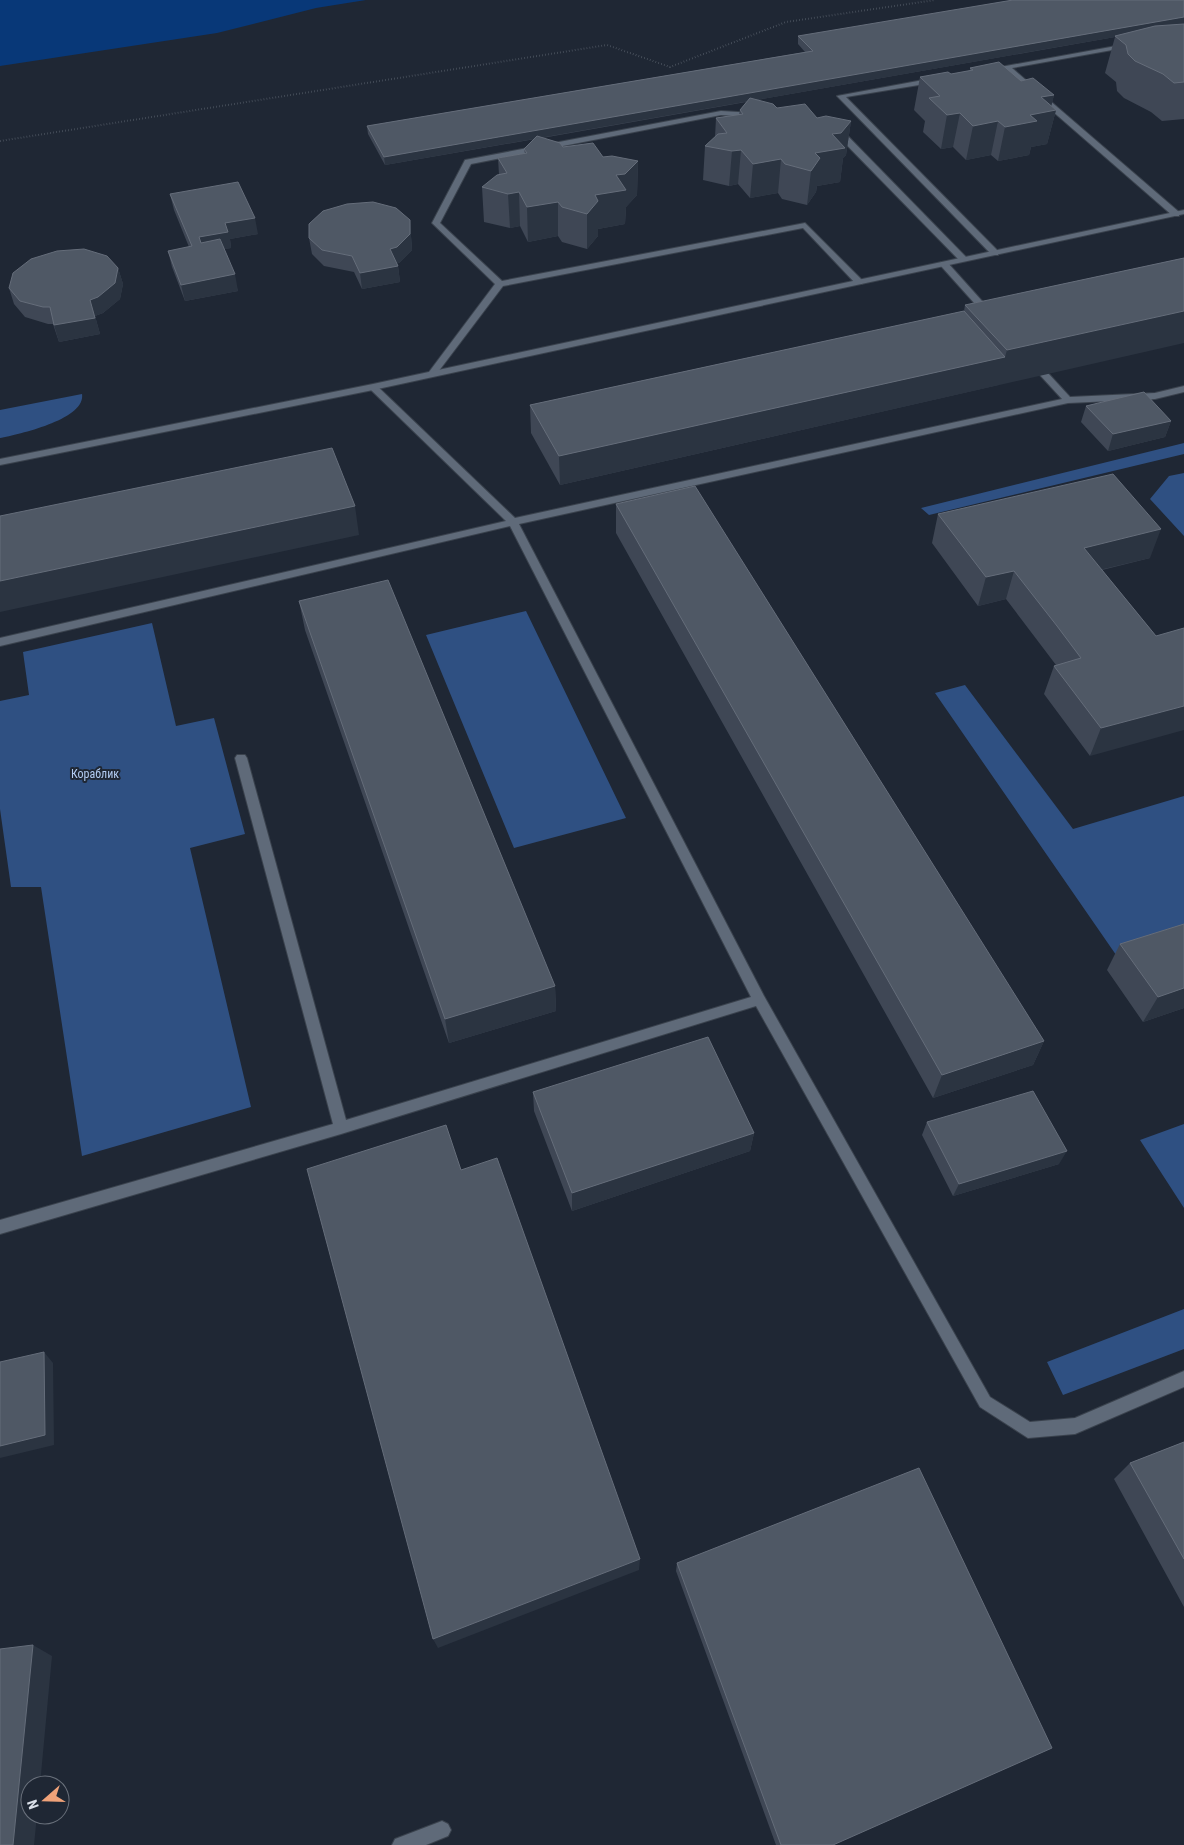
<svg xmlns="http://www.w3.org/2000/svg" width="1184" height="1845" font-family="'Roboto Condensed',sans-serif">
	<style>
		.green { fill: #2f5082 }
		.water { fill: #083878 }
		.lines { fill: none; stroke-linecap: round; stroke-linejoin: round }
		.lane-casing { stroke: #3a424d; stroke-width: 2 }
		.street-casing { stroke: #3a424d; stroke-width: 2 }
		.path { stroke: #616974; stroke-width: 2; stroke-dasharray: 0.5 2.5; stroke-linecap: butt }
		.lane { fill: #5f6a79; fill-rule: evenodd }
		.street { fill: #5f6a79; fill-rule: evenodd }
		.wall { fill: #3f4755 }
		.shaded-wall { fill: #2b3441 }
		.building { fill: #4f5865; stroke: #656d7a }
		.labels { text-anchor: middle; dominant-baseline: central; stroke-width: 4; stroke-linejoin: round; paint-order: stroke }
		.park-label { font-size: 12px; fill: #b2ccf2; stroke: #1f2734 }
	</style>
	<rect width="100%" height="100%" fill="#1f2734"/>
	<!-- green -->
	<path class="green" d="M82,394C86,419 20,434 0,438V410Z
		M1184,443V454L929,515L921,508Z
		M1184,473V536L1150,499L1169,476Z
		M526,611L626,818L514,848L426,635Z
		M152,623L176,726L214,718L245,834L190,848L251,1107L82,1156L41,887H11L0,809V701L29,695L23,652Z
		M965,685L1073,829L1184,796V945L1123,965L935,693Z
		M1184,1124V1208L1140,1140Z
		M1184,1309V1349L1063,1395L1047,1362Z"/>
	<!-- water -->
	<path class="water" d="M0,0H366L316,8L217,33L0,66Z"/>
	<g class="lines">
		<defs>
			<path id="lane" d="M1127,44L1130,46L1129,47L1012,68L1179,212V216H1173L1004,69L988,72L984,70Z
				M934,78L938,80L937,82L846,97L998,251V255H992L837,96Z
				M721,111L755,113L759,115L755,117L721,115L471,164L440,223L502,281L805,223L862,280V284H856L803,228L503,286L435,376H429V372L495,284L432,223L465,160Z
				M833,127H839L966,257V261H960L833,131Z
				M941,262H947L991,311V315H985L941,266Z
				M1044,371L1047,372L1070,397L1155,393L1184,386V392L1155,399L1068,403L519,524L764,996L990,1397L1030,1422L1075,1418L1184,1371V1387L1075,1434L1028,1438L980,1407L756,1006L341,1134L0,1234V1220L333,1124L235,758L237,755H245L247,758L346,1120L751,997L510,526L0,646V638L506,521L370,389V385H376L515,518L1062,399L1039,374Z
				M442,1821L448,1824L451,1830L448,1836L426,1845H392L395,1839Z"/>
			<path id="street" d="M1184,210V214L373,390L0,465V459L373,384Z"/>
		</defs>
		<!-- lane casing -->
		<use href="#lane" class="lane-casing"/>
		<!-- street casing -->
		<use href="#street" class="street-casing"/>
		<!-- path -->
		<path class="path" d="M0,141L607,45L670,67L786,22L935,0"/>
		<!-- lane -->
		<use href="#lane" class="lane"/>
		<!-- street -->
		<use href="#street" class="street"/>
	</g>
	<!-- wall -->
	<path class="wall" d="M1184,0V119L1162,121L1151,112L1124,98L1117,91L1116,82L1105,73L1115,37L757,100L777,108L817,118L851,121L846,155L843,158L840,182L817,186L816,192L807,205L782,199L778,193L750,198L738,184L729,186L703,180L705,146L715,137L716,118L739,115L740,110L746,102L542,138L563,147L603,157L638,161L637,195L626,207L625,224L598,229V236L587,249L562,242L558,236L528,242L520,226L510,228L484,222L482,187L499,175L498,158L525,154L524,149L535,139L385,165L368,134L367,126L805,52L798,44V36Z
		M970,68L1021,81L1054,95L1051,106L1056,110L1047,144L1031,147L1029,155L998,161L991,155L966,160L953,147L941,149L923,132L925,121L914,110L920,77L951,74L970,71Z
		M170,194L258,234L230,239L231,248L224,249L238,291L185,301L172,267L168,251L189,247L174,210Z
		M410,220L411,236L412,250L399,263H397L398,266L400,282L362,289L354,272L324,266L312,254L309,238Z
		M1184,258L998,385L560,485L531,433L530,405L964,311L965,305Z
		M118,268L123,284L120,299L103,313L95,316L100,334L59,342L53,324H48L25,317L14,304L9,288Z
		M1086,406L1171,421L1165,437L1108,451L1081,422Z
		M616,504L1044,1041L1033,1065L933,1098L616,533Z
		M938,514L1150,558L1102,570L1156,636L1090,756L1044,694L1054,666L1056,665L1006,599L978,606L932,543Z
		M299,601L555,986L556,1011L449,1043L305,630Z
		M1184,924V1008L1143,1022L1107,970L1120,944Z
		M533,1092L754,1133L750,1151L572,1211L534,1111Z
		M927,1122L1059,1164L953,1196L922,1135Z
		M1184,1442V1607L1114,1479L1130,1463Z
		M677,1563L834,1845H776L676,1571Z"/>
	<!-- shaded-wall -->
	<path class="shaded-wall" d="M1184,17V25L1115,36V37L385,165L384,157Z
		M1054,95L1050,111L1056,110L1047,144L1031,147L1029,155L998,161L1005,127L1030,115L1041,97Z
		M960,113L953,147L941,149L947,115Z
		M851,121L846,155L843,158L840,182L817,186L816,192L807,205L811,171L815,153L832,134Z
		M998,121L991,155L966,160L973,126Z
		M741,150L738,184L729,186L732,151Z
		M781,159L778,193L750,198L753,164Z
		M638,161L637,195L626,207L625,224L598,229V236L587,249V214L595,195L616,175Z
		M519,192L520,226L510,228L508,194Z
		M558,202V236L528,242L527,207Z
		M255,218L258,234L230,239L231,248L203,253L199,237L225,223Z
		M410,220L411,236L412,250L399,263L392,265L390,249Z
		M398,266L400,282L362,289L360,273Z
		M118,268L123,284L120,299L103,313L95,316L100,334L59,342L54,325L90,300Z
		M235,274L238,291L185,301L181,285Z
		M1184,311V343L560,485L559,456L1005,357L1007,350Z
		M1171,421L1165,437L1108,451L1113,434Z
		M355,506L359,535L0,612V581Z
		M1161,529L1150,558L1074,576L1084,548Z
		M1014,571L1006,599L978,606L986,577Z
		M1184,706V730L1090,756L1101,728Z
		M555,986L556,1011L449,1043L445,1019Z
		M1184,988V1008L1143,1022L1158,997Z
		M1044,1041L1033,1065L933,1098L942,1075Z
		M754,1133L750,1151L572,1211V1193Z
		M1067,1151L1059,1164L953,1196L959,1184Z
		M44,1352L53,1363L54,1445L0,1458V1446Z
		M640,1559L639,1570L438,1648L433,1639Z
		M33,1645L52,1656L40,1785H30V1815H37L34,1845H13Z"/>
	<!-- building -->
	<path class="building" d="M1013,0H1184V17L384,157L367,126L813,51L798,36Z
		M1184,24V82L1174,83L1163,74L1135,61L1128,54L1126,45L1115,36L1155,26Z
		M999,62L1021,81L1033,78L1054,95L1041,97L1056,110L1030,115L1037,121L1005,127L998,121L973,126L960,113L947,115L929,98L940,96L920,77L948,72L951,74L973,70L970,68Z
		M750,98L773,104L777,108L805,104L817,118L826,116L851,121L841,133L832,134L845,148L815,153L820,158L811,171L785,164L781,159L753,164L741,150L732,151L705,146L718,134L727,133L716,118L743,114L740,110Z
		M537,136L560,143L563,147L593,143L603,157L612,156L638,161L625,174L616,175L626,190L595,195L598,201L587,214L562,207L558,202L527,207L519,192L508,194L482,187L497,175L507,173L498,158L527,153L524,149Z
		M238,182L255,218L225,223L228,232L199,237L201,243L220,239L235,274L181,285L168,251L192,246L170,194Z
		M373,202L396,208L410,220V234L397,247L390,249L398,266L360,273L352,256L322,250L309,238V224L323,211L347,204Z
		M84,249L107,256L118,268L115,283L98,297L90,300L95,318L54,325L50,307H43L20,301L9,288L13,273L31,259L57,251Z
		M1184,258V311L1007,350L965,305Z
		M964,311L1005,357L559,456L530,405Z
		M1144,392L1171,421L1113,434L1086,406Z
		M332,448L355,506L0,581V516Z
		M1113,474L1161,529L1084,548L1156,636L1184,628V706L1101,728L1054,666L1081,658L1057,626L1014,571L986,577L938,514Z
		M695,486L1044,1041L942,1075L616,504Z
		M388,580L555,986L445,1019L299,601Z
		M1184,924V988L1158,997L1120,944Z
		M708,1037L754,1133L572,1193L533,1092Z
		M1033,1091L1067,1151L959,1184L927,1122Z
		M446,1125L461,1170L497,1158L640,1559L433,1639L307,1169Z
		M44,1352L45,1435L0,1446V1362Z
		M1184,1442V1559L1130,1463Z
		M919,1468L1052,1748L833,1845H781L677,1563Z
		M33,1645L13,1845H0V1649Z"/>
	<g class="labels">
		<!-- park labels -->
		<g class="park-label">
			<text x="95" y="774">Кораблик</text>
		</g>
	</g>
	<!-- north arrow -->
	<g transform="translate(45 1800) rotate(250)"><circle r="24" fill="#1f2734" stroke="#6a717c"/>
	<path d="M0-4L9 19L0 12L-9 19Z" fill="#f0a279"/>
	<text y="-8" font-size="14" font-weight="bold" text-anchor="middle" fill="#dae0e9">N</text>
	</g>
</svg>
